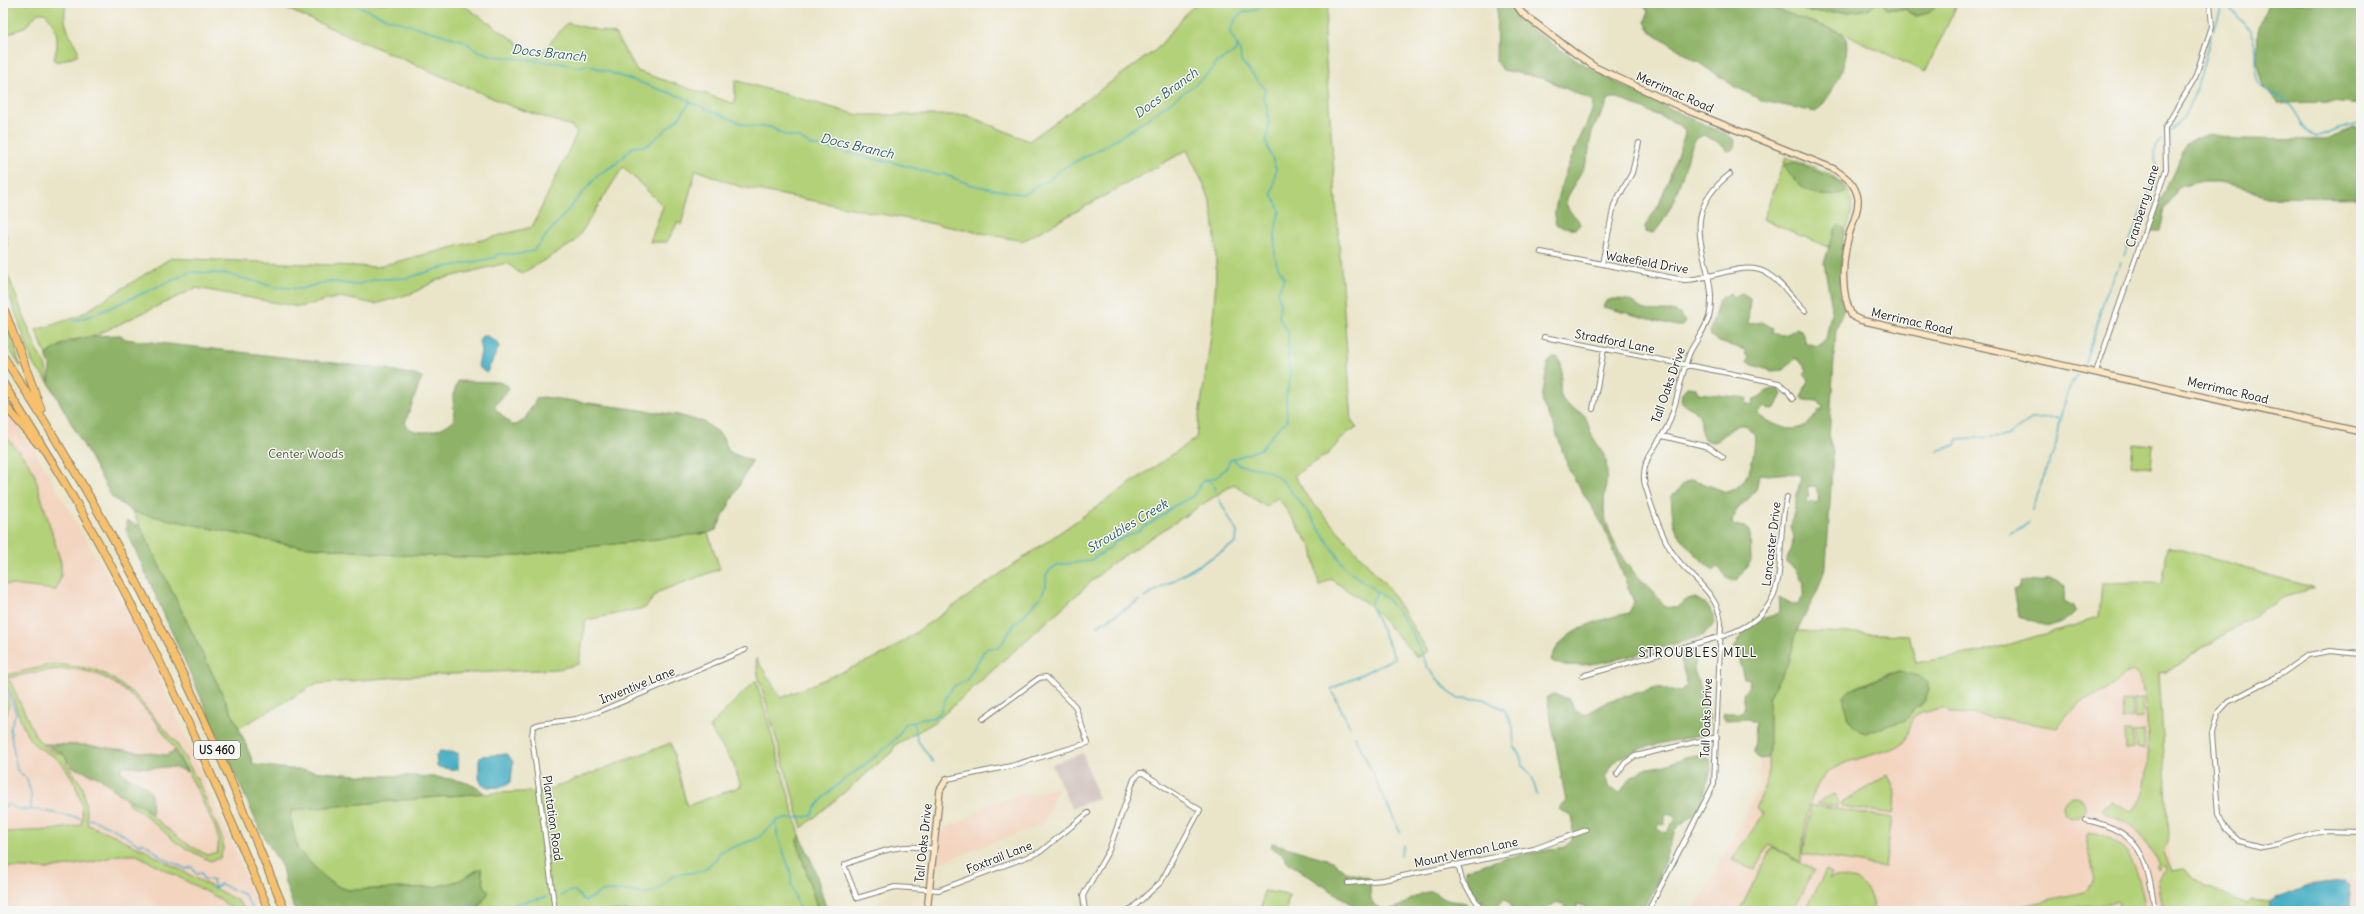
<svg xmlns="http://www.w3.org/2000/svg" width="2364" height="914" font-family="Delius,sans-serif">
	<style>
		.built { fill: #f3d4bf }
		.industrial { fill: #cfc0bb }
		.green { fill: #b3d178; stroke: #68764a; fill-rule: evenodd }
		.forest { fill: #8eb368; stroke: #556842; fill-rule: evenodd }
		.water { fill: #45aec4; stroke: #306570 }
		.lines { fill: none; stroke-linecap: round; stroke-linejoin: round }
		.stream { stroke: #45aec4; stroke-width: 1.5 }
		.street-casing { stroke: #838072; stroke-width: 6 }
		.secondary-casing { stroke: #838072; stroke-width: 8 }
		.highway-casing { stroke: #838072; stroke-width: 9 }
		.street { stroke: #fff; stroke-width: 4 }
		.secondary { stroke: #fce6c4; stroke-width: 5.5 }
		.highway { stroke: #f7c06c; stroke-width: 7 }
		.labels { text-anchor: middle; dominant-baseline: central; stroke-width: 3; stroke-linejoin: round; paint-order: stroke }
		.shield { fill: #f6f6f2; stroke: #5d5d5c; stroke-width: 1 }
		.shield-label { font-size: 11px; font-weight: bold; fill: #1c1c1c }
		.street-label { font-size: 12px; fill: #1c1c1c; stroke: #f6f6f2 }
		.park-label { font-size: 12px; fill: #515b3c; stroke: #f6f6f2 }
		.water-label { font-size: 13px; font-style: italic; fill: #2e5e68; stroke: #f6f6f2 }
		.neighbourhood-label { font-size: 13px; letter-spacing: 1px; fill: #1c1c1c; stroke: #f6f6f2 }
	</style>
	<rect width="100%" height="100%" fill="#f6f6f2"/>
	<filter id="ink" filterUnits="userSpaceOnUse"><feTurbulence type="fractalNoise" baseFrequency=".025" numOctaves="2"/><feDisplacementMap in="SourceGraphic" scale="8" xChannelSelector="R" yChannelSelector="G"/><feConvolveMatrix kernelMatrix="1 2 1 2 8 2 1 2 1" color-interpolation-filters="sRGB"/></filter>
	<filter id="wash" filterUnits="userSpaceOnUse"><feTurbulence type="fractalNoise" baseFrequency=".012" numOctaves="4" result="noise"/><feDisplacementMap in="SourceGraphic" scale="16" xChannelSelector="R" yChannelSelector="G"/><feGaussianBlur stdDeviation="0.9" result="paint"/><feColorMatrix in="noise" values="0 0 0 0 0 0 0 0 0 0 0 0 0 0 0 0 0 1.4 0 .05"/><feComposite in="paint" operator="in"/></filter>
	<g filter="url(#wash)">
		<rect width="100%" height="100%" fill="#eae5c9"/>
		<!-- built -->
		<path class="built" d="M3,401L45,468L144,641L261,911H3Z
			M2152,582L2171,871L2183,869L2207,887L2248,904L2251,900L2266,901L2316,882L2361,881V911H1694L1759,788L1762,698L1795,630L1909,635L1916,663L1989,650L2099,618L2102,583Z
			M1059,787L1043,824L938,863L943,828L969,818L984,805Z"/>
		<!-- industrial -->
		<path class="industrial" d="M1083,753L1098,799L1071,808L1052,764Z"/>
		<!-- green -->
		<path class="green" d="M3,3H67C60,19 70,36 78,50L77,55L58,62L54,60C59,42 59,28 45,13H38L26,26L3,37Z
			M273,3H453L463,5L538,57L567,23L615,34L637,71L735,104V80L858,115H966L1029,141L1157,49L1188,11L1198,3H1329L1324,35L1352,422L1357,428L1348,432L1328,454L1294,475L1306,495L1387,586L1428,651L1417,657L1369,605L1331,579L1319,586L1312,548L1278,497L1266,507L1234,484L1111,564L935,722L895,745L892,752L802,828L758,675L756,658L781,698L886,653L1196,438C1206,362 1225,282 1211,205C1207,188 1194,166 1187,150L1023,241L741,187L696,170L681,225L678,222L667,242H650L663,206L623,167L575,242L521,274L507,263L437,280L413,293L375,304L340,297L299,307L196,288L94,336L67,341L46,355L36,330L77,317L171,258L376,267L532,227L577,133L571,126L513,107Z
			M1758,3H1802L1810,13C1830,9 1859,18 1875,3H1883L1887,9H1905L1916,16L1940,3H1958L1925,72L1840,32Z
			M1786,157C1813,168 1858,176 1851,213C1849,226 1841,239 1837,251L1763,219Z
			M3,231L6,235L7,245L4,265L38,353L45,363L49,383L33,364L3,276Z
			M3,315L21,367L3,341Z
			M3,433L28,462L34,473L61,563V576L56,590L3,584Z
			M2133,443L2153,445L2151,468L2131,465Z
			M133,512L290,545L395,555L495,558L708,533L720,569L658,592L645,608L586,620L579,664L558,669L410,676L316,684L239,728Z
			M2168,546L2314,588L2282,597L2167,672L2159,673L2169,835L2163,853L2171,871L2183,869L2207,887L2248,904L2251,900L2269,902V911H2163L2158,879L2166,869L2164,865L2158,870L2156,867L2159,865C2151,849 2142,832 2126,823C2118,819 2108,817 2101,810L2112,801L2131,811C2157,797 2148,699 2139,675L2133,671L2124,674L2108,690L2078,703L2057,728L1975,714L1949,713L1945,709C1933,710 1915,709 1911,723C1909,731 1908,738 1903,744C1882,754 1857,757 1836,767C1805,783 1805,832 1801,862L1769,845L1754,870L1732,860L1764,813L1756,809L1768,777L1769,697L1789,662L1797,631L1909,635L1916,663L1989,650L2099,618L2102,583L2152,582L2161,584ZM1890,673C1906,675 1924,672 1929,690L1921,706L1916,707L1906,720L1854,725L1848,717L1850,690Z
			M55,664L93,669L109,676L134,694L176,742L198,781L223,840V849L220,858L210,861L178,844L139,810L131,806L111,782L71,760L66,763L83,787L88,825L114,835L138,848L145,849L153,855L238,901L246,911H234L220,899L137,855H119L93,862L48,869L3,867V832L52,830L81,825C87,805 72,771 56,758C46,751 36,749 29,738C19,722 16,701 6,685L4,686L9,705L3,731V681H10L36,737L46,748L59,754L86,755L115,779L153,817L184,842L207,855L217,852C222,837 212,822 206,809C185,762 150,698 101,676C69,662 35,673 3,679V676Z
			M756,680L800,835L797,840L799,848L818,911H477C481,904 486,898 488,890L484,886L481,868L458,881L434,887L348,890L335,885L322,875L298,850L290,817L293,810L472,794L545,791L671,743L687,806L741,786L733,763L709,727Z
			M2142,699L2143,718L2134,719L2133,700Z
			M2131,700L2132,719H2123L2122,701Z
			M2144,730L2145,749H2137L2135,731Z
			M2124,731H2133L2134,749L2125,750Z
			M1888,775L1896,794L1893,814L1842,806L1841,803Z
			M1834,794L1838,800L1837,807L1818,804V802Z
			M2063 807a11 11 0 1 1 22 0a11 11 0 1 1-22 0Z
			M1811,805L1892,818L1885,867L1803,854Z
			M2088,832C2133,837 2139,875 2146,911H2118L2119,902L2117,900L2110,903L2056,911H2010L2014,908L2084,892C2108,875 2081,851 2088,832Z
			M1772,848L1814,870L1792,911H1739Z
			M1826,871L1832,874L1829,879C1851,869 1874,889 1873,911H1805Z
			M1264,891L1289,895L1286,911H1261Z"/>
		<!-- forest -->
		<path class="forest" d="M1497,3H1507C1516,18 1532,30 1547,40C1603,81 1668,107 1731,137L1735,141L1734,149L1728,151L1716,141L1703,135L1696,139L1692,145C1682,175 1675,209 1654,233L1646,232L1645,226L1659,205L1685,134L1684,129L1678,124L1618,98H1610L1592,131L1587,161L1566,200C1567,215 1578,214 1580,225L1575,229L1556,225C1548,201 1582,136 1592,111L1593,101L1545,79L1503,70L1496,62Z
			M1627,3H1758L1840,32L1846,37C1851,61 1832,96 1816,112L1763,101L1734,86L1649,30L1645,22L1648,12L1645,7Z
			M1802,3H1875C1873,5 1871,8 1868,9C1857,12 1811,14 1803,10Z
			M1883,3H1940L1929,13L1916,16L1905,9H1886Z
			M2268,3H2361V105L2331,102L2278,103L2264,86L2257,62L2258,31Z
			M2354,128L2361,129V198L2263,197L2243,187L2219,182H2198L2179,187L2165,208L2160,231H2150L2158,207L2186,144L2197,138L2210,134L2236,139L2324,140Z
			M1794,162L1826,175L1846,187L1845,192C1824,199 1812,196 1796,181C1790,175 1786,172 1785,163Z
			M1839,225L1844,228L1839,294L1844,309L1836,329L1829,438L1833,453L1826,566L1817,592L1797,631L1789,662L1769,697V752L1767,758L1759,759L1754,753L1756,723L1748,719L1725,720L1723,717L1724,713H1742L1745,706L1743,695L1749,685L1750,679L1744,678L1740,665V649H1733C1739,636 1748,627 1761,620C1769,615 1773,618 1780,610L1779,597L1794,605H1798L1803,597L1804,583L1793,567L1787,563V560L1794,537L1791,526L1801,476C1789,470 1773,477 1759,474C1758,478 1758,483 1757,487C1751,502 1729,508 1733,526L1745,527L1750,531L1751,561L1737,580L1731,581L1718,567L1713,571C1701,559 1685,546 1677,531C1672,522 1672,507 1671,496C1680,492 1681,482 1692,479L1726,492C1751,486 1754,457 1755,435C1740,409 1724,441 1713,442C1710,442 1706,440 1704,439C1699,431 1703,423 1699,415C1695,409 1686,407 1681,401L1682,393L1687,387L1696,388L1698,393L1747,398L1746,404L1752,406L1754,399C1764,396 1766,387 1779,390L1782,394L1775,408L1769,410L1764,406L1758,414C1780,430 1803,439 1819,410L1821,411L1823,407L1818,401L1804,400L1801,398L1808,380L1804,374L1807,370L1798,359H1794L1784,370L1772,371L1747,363L1748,356L1745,355V350L1719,342L1711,336L1710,331L1719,300L1730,293L1732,297L1742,293L1750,298L1748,322L1750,324L1762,322L1773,328L1771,332C1779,337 1790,335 1796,328L1801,330L1806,343L1818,346L1826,340L1832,308L1824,263L1835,229ZM1816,486L1819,502L1807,503L1806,498L1809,497L1807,487Z
			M1612,299C1620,299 1628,299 1634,303C1638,306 1640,309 1645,310C1658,313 1680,305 1685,322L1682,326H1677L1603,307L1606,301Z
			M121,335L125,339L387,369L422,377L405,423C413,439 445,431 454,419L453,395L458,381L499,382L508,386L509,389L494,407L512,425H516L524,420L537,398L544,397L678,415L704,422L718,432L723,438L729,452L752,461L716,530L708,533L495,558L395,555L290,545L133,512L112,497L49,383L50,366L46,355C70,337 91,336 121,335Z
			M1554,357H1558C1567,370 1556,385 1562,398C1566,407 1577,409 1583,415C1588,419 1588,426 1590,431C1594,442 1603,449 1606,461C1610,481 1599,505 1607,524C1612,538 1620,558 1631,569C1642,582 1657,593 1665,607L1676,608L1688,599L1695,598C1714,607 1723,621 1702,636C1675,643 1570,679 1551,660C1560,629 1602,619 1629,613L1634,602L1603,525L1569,470L1554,426L1544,407L1542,400L1547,366L1548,362Z
			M127,521L140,526L239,728L254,765C288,769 323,772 357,775C386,778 464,770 484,793L293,810L290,817L298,850L322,875L335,885L348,890L434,887L458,881L481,868L484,886L488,890V894L481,902L477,911H295L285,882L282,867L260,830L126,529Z
			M2049,579L2059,581L2065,587L2064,601L2074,606L2076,611C2054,633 2044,627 2019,615L2014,590L2019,588L2021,581L2039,582Z
			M1686,650L1694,652V670L1710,719C1709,726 1705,732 1698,735C1678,742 1591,749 1609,788L1620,793L1629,779L1643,769L1666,765L1685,757L1697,755L1710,759L1711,769L1702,802L1691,817L1675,830L1657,884L1643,911H1629L1624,909L1623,911H1584L1585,906L1577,904V911H1566L1565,906L1556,903L1539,911H1512L1510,909L1512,906L1505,899L1498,906L1503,911H1500C1495,907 1488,906 1483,902C1474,895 1463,881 1466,870L1504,858L1565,847L1572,839L1573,820L1571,815L1559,809L1566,802L1547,697L1553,694L1569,699L1575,711L1585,715L1608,701L1657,687L1681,692L1687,685C1686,673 1676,659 1686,650ZM1669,813L1676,817L1666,833L1657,828L1660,823L1665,825V817Z
			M1899,671L1919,676L1927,683L1929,690L1924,702L1916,707L1906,720L1865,733C1849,728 1844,711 1844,696L1850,690Z
			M44,744L85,745L166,755L174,751L187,772C172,765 169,767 154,768C144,768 133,766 123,766L121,771C128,781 145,781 150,792C153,798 151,807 152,814L144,807L126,799L100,778L72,767L63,754Z
			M800,835L814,867L827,911H818L799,848L797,840Z
			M1272,843L1333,861L1346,872L1369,878L1371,881C1370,891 1368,904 1380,908C1399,914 1412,894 1428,892C1435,891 1437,895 1442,898C1449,902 1458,901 1466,903L1472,911H1466L1465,908L1453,911H1362L1287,862L1283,855L1271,847Z"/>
		<!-- water -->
		<path class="water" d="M482,336H487L497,342L499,347L487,372L483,371L478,366L481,351L479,341Z
			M440,751L458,753V770L437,767L436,755Z
			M507,754L513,762L511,782C505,788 490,789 482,785L479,778V759L482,756Z
			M2346,882L2349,885L2352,911L2268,910L2269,902C2296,887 2315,884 2346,882Z"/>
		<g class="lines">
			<!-- stream -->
			<path class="stream" d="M352,3L386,18L464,41L476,50L493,56L560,63L577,67L588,65L685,98L690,102L748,126L771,127L784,135L800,138L810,145L844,151L859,156L895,163L938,175L943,174L972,185L1020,194L1030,192L1035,186L1048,181L1061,169L1102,148L1137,126L1194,85L1213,69L1216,63L1235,52L1238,46
				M2223,3C2239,17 2254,28 2256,52C2256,60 2255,71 2257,79C2262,92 2277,93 2286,101C2299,111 2301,131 2316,137L2340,128L2361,124
				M3,9L9,3
				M2213,30L2224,4
				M2168,134C2197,109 2201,70 2211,35
				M2124,256L2158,168C2154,156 2151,149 2161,140
				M74,321L96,314L191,272L227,274L275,287L301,289L329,281L355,285L377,279L407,278L441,268L494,258L498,254H518L533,251L598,175L617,163L633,147L648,145L679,118L690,102
				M2085,363L2105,296L2121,262
				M1937,451L1956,445L1958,439L2008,436L2031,419L2059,418
				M1233,459L1239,465L1267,470L1283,481L1311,517L1347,570L1387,599L1400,614L1411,631L1428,668L1448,691L1457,698L1483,699L1505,710L1513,727L1514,747L1519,753L1523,766L1532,776L1537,795
				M1210,479L1216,492
				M2032,510C2037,489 2047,471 2054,451C2063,423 2057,402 2078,375
				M2016,531L2029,523
				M2009,535L2014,532
				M1144,598L1236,543L1237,532L1219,499
				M1097,626L1140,600
				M5,686L16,713L10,729L17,770L27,779L31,794V810
				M913,722L918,741L933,762
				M1350,727L1331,689L1395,658L1370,605L1377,592
				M1355,736L1400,832
				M3,809L8,804C20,813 32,808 45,811C57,814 68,816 80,818
				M89,819C105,823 125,835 139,845L143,843C149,846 154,850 159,855C166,861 177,863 185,869L192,867L196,874L202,873L203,879L213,880L214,888L221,884L245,895L253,911
				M777,821V834L791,873V885L800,911
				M1400,856L1404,845
				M560,896C581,885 573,895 586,901L601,892L621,890L645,894L656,891L674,875L703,871L715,860L720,852L758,838L778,820L811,816C826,784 874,764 899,735C901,732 902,728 904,724L916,722L922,718H932L939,714L947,696L954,686L966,681L984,651L988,648H999L1013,626L1040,598L1046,586V575L1051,569L1058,565L1089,561L1110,548L1115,541L1135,533L1165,514L1172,507L1193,496L1203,481L1217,477L1227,467L1230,460L1261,449L1278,428L1287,421L1286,396L1291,375L1288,363V332L1279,317L1280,302L1278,292L1284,278C1283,273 1280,271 1278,267C1272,254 1275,223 1280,211L1272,194L1276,169L1266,142L1269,127L1268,109L1263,98L1265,89L1241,61L1240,51L1230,32C1240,1 1250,19 1266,3
				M417,911L468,906L491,909L547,897
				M1323,911L1326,907"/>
		</g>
	</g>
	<g filter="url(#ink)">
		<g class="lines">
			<defs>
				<path id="street" d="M1541,252L1684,280C1712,280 1745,259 1768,274C1782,283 1793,299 1805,311
					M1602,264L1614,205L1632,173L1639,143
					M1544,337L1779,383L1787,390L1793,399
					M2096,372L2166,170L2165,128L2195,78L2212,26L2210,3
					M1593,409L1604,349
					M1662,436L1709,447L1723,457
					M2361,654L2330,651L2308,655L2281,674L2228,702L2218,713L2212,733L2218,814L2225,828L2239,841L2262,847L2279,844L2319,831L2361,832
					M1582,676L1726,635C1800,609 1771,555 1787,497
					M1617,774L1625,763L1635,756L1717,737
					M947,779L1011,766L1088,743L1075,706L1046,677L1039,678L983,719
					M2086,820C2143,832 2147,859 2155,911
					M934,849C898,842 876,853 844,865L857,898L895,887L939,890L1040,852L1088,813
					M1454,864L1459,868L1462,881L1483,911
					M1348,883L1383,880L1534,849L1586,830
					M555,911L532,737L533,727L539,724L576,719L598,712L745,650
					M1085,911L1083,896L1085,892L1109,850L1134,779L1140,773H1143L1200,810L1161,882L1129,911
					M1648,911L1714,784L1721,623C1719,593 1690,578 1674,555C1662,538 1651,505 1645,485C1639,462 1657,446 1667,427C1678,403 1680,376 1690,352C1696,340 1705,330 1709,317C1722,265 1668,222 1730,174"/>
				<path id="secondary" d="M1515,3L1522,13L1576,54L1595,67L1689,111L1834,169C1846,177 1856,184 1858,199C1859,211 1852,224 1849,235C1842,260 1840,292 1852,316L1860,320L2361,432
					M927,911L940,790L947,779"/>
				<path id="highway" d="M3,306L41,409
					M3,356C71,460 133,568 186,681C222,756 253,834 285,911
					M3,383C40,442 77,501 109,562C170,675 220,793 269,911
					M3,403L38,444"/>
			</defs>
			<!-- street casing -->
			<use href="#street" class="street-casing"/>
			<!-- secondary casing -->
			<use href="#secondary" class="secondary-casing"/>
			<!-- highway casing -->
			<use href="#highway" class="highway-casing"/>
			<!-- street -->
			<use href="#street" class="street"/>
			<!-- secondary -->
			<use href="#secondary" class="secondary"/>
			<!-- highway -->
			<use href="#highway" class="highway"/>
		</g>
	</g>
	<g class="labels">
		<!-- shield labels -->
		<rect class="shield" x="194" y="741" width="46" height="18" rx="3"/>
		<g class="shield-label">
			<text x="217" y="750">US 460</text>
		</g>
		<!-- street labels -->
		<g class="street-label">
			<text transform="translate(1675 92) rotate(24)">Merrimac Road</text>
			<text transform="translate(2142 206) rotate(-73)">Cranberry Lane</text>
			<text transform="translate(1647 262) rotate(10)">Wakefield Drive</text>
			<text transform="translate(1912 321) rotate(13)">Merrimac Road</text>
			<text transform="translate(1615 341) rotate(11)">Stradford Lane</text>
			<text transform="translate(1668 385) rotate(-71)">Tall Oaks Drive</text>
			<text transform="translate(2228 390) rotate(13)">Merrimac Road</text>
			<text transform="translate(1771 544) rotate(-83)">Lancaster Drive</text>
			<text transform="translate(637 685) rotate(-22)">Inventive Lane</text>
			<text transform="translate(1706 718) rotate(-88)">Tall Oaks Drive</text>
			<text transform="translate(553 818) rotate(82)">Plantation Road</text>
			<text transform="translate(923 843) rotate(-84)">Tall Oaks Drive</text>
			<text transform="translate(1466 852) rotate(-12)">Mount Vernon Lane</text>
			<text transform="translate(999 857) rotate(-21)">Foxtrail Lane</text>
		</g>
		<!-- park labels -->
		<g class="park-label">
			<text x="306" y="453">Center Woods</text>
		</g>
		<!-- water labels -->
		<g class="water-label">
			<text transform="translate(549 53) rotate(6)">Docs Branch</text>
			<text transform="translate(1166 93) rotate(-36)">Docs Branch</text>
			<text transform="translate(857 146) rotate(13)">Docs Branch</text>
			<text transform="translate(1127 526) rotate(-31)">Stroubles Creek</text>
		</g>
		<!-- neighbourhood labels -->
		<g class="neighbourhood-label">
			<text x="1698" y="652">STROUBLES MILL</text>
		</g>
	</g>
	<!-- margin -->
	<rect width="2364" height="914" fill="none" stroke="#f6f6f2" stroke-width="16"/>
</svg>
